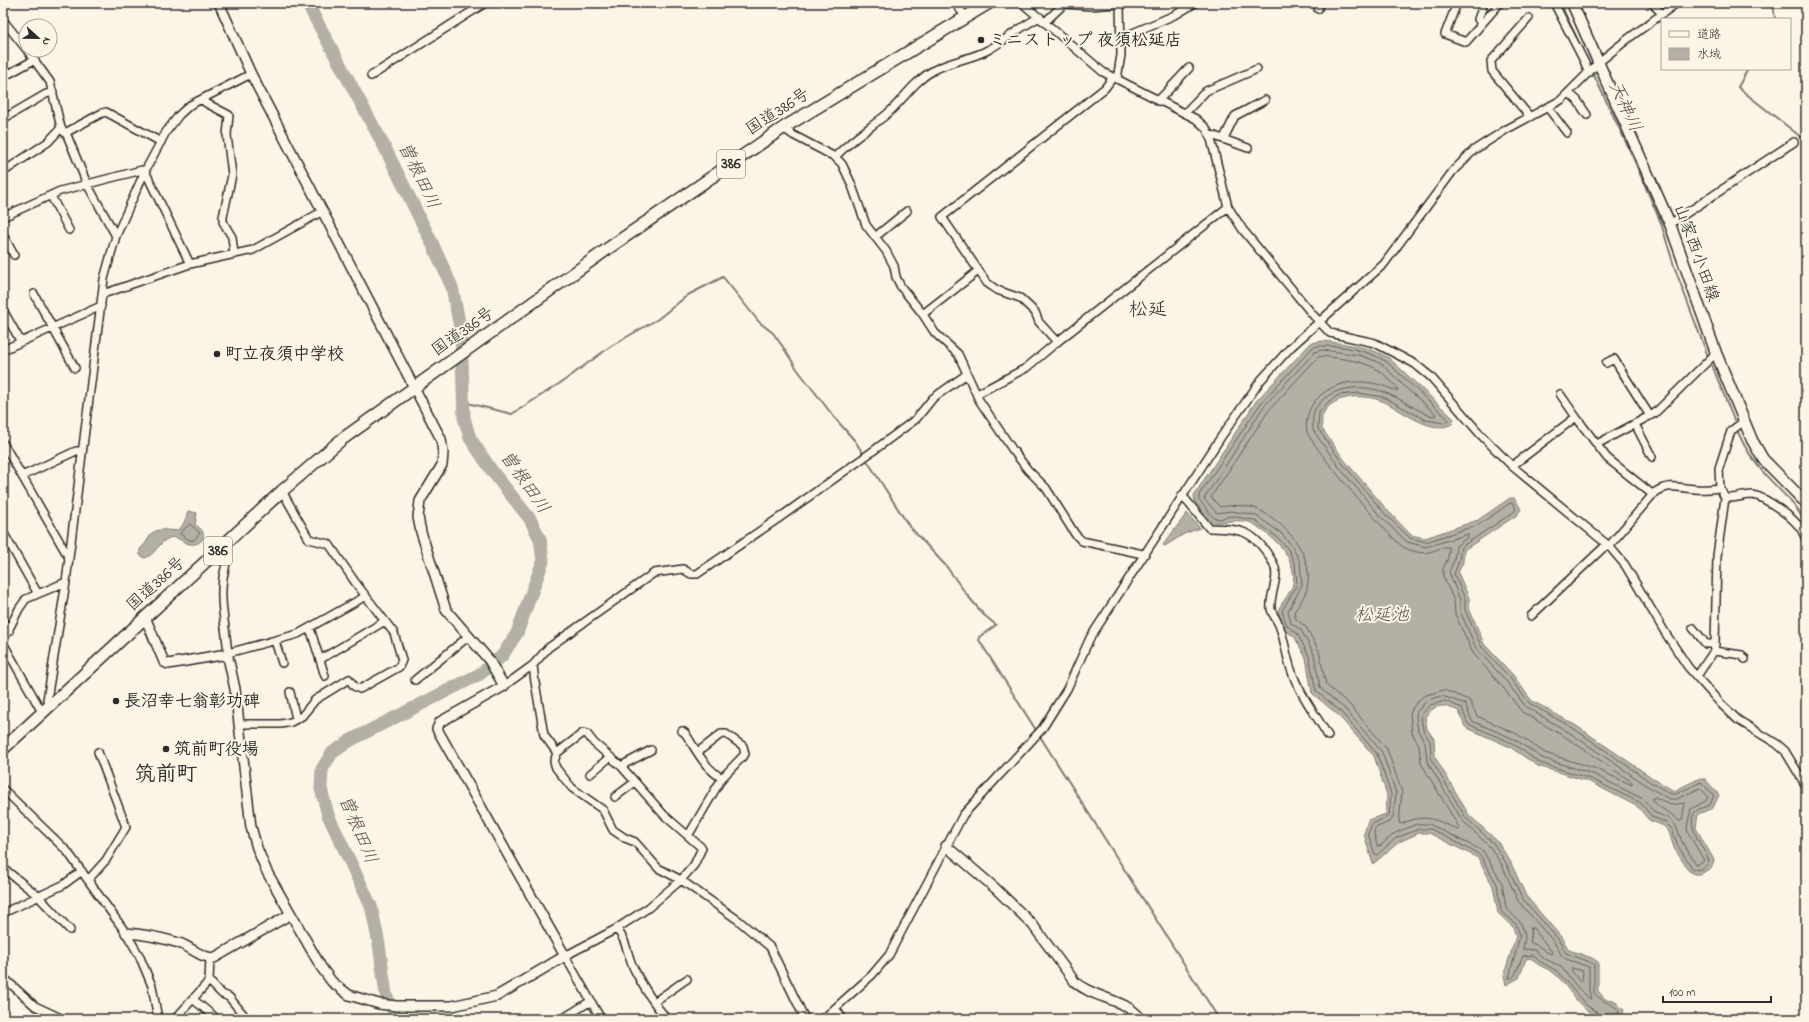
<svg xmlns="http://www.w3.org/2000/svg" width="1809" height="1022" font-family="'Indie Flower','Klee One',sans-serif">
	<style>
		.water { fill: #b4b0a5; stroke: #7d7b74 }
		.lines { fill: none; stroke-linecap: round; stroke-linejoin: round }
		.shore { stroke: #62605c; stroke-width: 1 }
		.stream { stroke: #7d7b74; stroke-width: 2 }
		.river { stroke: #b4b0a5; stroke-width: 13 }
		.minor-casing { stroke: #2b2b2b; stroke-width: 10 }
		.tertiary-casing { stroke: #2b2b2b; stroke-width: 12 }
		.secondary-casing { stroke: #2b2b2b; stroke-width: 13 }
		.trunk-casing { stroke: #2b2b2b; stroke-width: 14 }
		.minor { stroke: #fcf5e5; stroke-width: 7 }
		.tertiary { stroke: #fcf5e5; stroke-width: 9 }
		.secondary { stroke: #fcf5e5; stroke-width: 10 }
		.trunk { stroke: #fcf5e5; stroke-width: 11 }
		.poi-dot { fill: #2b2b2b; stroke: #fcf5e5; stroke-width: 1.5 }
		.labels { text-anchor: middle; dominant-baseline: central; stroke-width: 4; stroke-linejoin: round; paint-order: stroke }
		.shield { fill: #fcf5e5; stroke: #6a6863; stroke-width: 1 }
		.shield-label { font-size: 16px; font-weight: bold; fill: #2b2b2b }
		.poi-label { font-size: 17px; font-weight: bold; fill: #2b2b2b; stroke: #fcf5e5; text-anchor: start }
		.street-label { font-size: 17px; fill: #2b2b2b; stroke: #fcf5e5 }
		.water-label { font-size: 18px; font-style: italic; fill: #545350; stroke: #fcf5e5 }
		.quarter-label { font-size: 19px; fill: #2b2b2b; stroke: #fcf5e5 }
		.district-label { font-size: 21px; font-weight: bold; fill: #2b2b2b; stroke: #fcf5e5 }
	</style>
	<rect width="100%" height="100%" fill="#fcf5e5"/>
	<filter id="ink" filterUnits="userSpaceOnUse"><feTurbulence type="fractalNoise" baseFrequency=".025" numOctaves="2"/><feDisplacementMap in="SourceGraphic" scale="8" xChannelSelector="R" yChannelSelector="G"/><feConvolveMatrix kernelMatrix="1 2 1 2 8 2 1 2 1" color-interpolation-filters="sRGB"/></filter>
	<g filter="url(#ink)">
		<!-- water -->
		<path class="water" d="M1323,341C1346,344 1369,346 1389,358L1454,419L1452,424C1431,436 1401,409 1382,401C1364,394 1333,394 1323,414C1321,418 1322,425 1322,429L1346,462L1388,511L1411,535L1425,538L1478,520L1510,498H1514L1521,509L1517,515L1464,550L1463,562L1458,573L1469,598V608L1484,644L1513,675L1531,700L1575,725L1654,779L1674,791L1700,778L1705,779L1719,795L1713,808L1698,814L1696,828L1714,860L1712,867L1701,874H1695L1689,871L1674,848L1669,832L1664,826L1649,820L1638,807L1590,782L1538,766L1510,747L1465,727L1459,711C1443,705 1437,702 1425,717L1427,729L1434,739L1435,757L1469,815L1497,841L1510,861L1526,896L1561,937L1569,950L1592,958L1598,962V991L1605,999L1614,1000L1624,1010L1622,1017L1615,1019H1597C1593,1013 1587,1012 1583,1007C1573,998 1564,981 1554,973C1546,967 1538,967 1531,958L1526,959L1519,978L1506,985L1504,975L1516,936L1513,927L1498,913L1493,886L1478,858L1429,833H1419L1399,842L1373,864L1364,834L1368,820L1386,814L1387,795L1374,756L1338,715L1312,693L1306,658L1294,636L1283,630L1278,610C1282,603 1291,592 1293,584C1297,561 1279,542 1262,530C1259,528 1255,524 1252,523C1239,518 1225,523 1212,522L1195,502L1194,495L1257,400L1311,343Z
			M188,511L197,513L195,525C210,532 203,546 190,544C182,543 178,535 169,538C159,542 155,555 145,558L140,555V549L145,544L152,533C169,522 179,545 188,511Z
			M1187,513L1200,528L1184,534L1165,546L1163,545Z"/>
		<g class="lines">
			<!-- shore -->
			<path class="shore" d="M1323,350L1359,355L1376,361L1384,366L1405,387L1436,414L1435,416L1428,415C1414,408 1399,398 1384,392C1361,384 1329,386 1315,409C1312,415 1313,424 1313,430L1339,467L1381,517L1407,542L1426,547L1468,534V537L1456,546L1454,560L1449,572L1460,600V611L1476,648L1506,681L1526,707L1570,733L1649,787L1669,799H1677L1700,788L1708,796L1706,801L1691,809L1687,827L1688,833L1704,860L1697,865L1683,844L1676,826L1669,818L1655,813L1643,799L1593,774L1542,758L1514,739L1472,721L1465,704L1442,696L1427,700L1417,712L1416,717L1418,731L1425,742L1427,761L1462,820L1490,847L1502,865L1518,901L1554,942L1562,956L1566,959L1589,967V991L1591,998L1590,999L1579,989L1561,967L1542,957L1535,950L1523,949L1525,936L1521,923L1506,908L1502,883L1483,851L1429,824H1417L1395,833L1380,846H1377L1374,834L1375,828L1389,822L1393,818L1396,793L1382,752L1345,709L1320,688L1314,654L1301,630L1291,623L1288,611L1302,585L1300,562L1292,546L1281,533L1255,515L1231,511L1217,513L1204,499L1264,406L1315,352Z
				M1323,356C1347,360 1370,360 1388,378C1391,382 1396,385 1398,390L1396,391C1370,378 1335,377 1315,401C1308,409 1305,422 1307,432C1310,444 1393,543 1405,548C1411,551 1422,554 1429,552C1435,551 1443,546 1449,547L1448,558L1443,569V576L1454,601L1455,614L1473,653L1501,685L1522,712L1567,738L1632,782V785L1594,768L1545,753L1517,734L1477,716L1469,700L1444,690L1423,696L1413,707L1410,714L1412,733L1419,745L1421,763L1460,829L1458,830C1434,819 1427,813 1401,824L1399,823L1402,792L1387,749L1349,704L1326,685L1319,651L1306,627L1296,619L1294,612C1299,605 1305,596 1307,588C1315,556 1286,523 1259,510C1248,504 1231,505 1220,507L1211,497L1269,410L1317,358Z
				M190,524L200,533L194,540H189L180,534Z
				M1653,798L1655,797L1671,805L1685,803L1682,820L1679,821C1671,812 1660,810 1653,800Z
				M1531,928H1533L1552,952V954C1545,953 1540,945 1531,943Z
				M1572,968L1583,971L1582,981H1579L1572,971Z
				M1600,1019L1597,1012L1586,1005L1557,971L1539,961L1533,955L1523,956L1515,975L1512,978H1509L1520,935L1516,924L1501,911L1497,884L1480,855L1431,829H1419L1396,838L1377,855L1375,854L1368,834L1372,824L1389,816L1391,794L1377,754L1341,712L1316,691L1309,656L1297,633L1287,626L1282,611L1297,584L1295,564L1288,549L1277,537L1254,520L1230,516L1220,519L1214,518L1199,500V495L1261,403L1313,347C1335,343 1368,350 1387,362L1448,419V421L1444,423L1426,420L1383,397L1359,393L1339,395L1328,402L1319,413L1318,429L1343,464L1385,514L1410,538L1426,542L1480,524L1510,503H1513L1516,509L1514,512L1461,547L1459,561L1454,574L1465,599V610L1481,646L1510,678L1529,703L1573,728L1652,783L1671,794H1676L1701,782L1714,795L1710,805C1706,807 1699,808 1696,811C1684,823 1704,849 1709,860C1707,868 1698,872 1692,868L1678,846L1672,829L1665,822L1652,817L1641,803L1591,779L1540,763L1512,743L1468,724L1462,708L1445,701L1430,705L1421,715L1423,730L1430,741L1431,759L1466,818L1494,844L1506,863L1522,898L1558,939L1566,953L1594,964V993C1603,1003 1610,1002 1619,1010L1617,1019"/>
			<!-- stream -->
			<path class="stream" d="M1560,3L1583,51
				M1773,3L1775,19
				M1748,69L1738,87L1740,89L1806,141
				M1592,71L1632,155L1661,223L1674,266L1707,354
				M1712,365L1734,420
				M463,402L512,414L565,380L611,346L658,319L688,295L723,277L759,322L773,333L783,347L797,369L834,417L855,441L864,455
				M1738,432C1743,444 1750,456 1759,467C1774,487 1796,501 1806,525
				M866,459L909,526L946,566L967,595L984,615L996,625L979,637V640L1219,1019"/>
			<!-- river -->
			<path class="river" d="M307,3L384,146L432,243L452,287L461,332L464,418L470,438L492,471L530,519L540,539L543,561L517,633L502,656L480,674L351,740L332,753L322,769L321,789L328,815L371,906L379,944L386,995L397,1019"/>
			<defs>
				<path id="minor" d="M955,3L966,17
					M1022,3L1103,72L1196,119L1206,128L1211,139L1228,207L1243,230L1313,315L1330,333L1375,343L1415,364L1431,377L1480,434L1512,466L1609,546L1625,565L1666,634L1688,667L1721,704L1738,720L1777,744L1785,751L1806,786
					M1457,3L1445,34L1466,42L1500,3
					M1554,3L1584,61L1589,73
					M1652,3L1662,14
					M1318,9L1320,3
					M1529,18L1491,61L1492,71L1530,117
					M3,20L26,49
					M1045,22L1064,4L1091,6L1129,3
					M1481,24L1478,19L1484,3
					M1121,38L1177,14L1195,3
					M27,50L50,82L61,128L67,135L87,184L116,236
					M371,76L485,3
					M3,77L34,60
					M1113,77L1105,88L942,217L987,283L997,290L1020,298L1035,312L1039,322L1057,342L1228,207
					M1117,79L1121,55L1120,3
					M1569,93L1577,100L1587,115
					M202,99L206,103L229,115L227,135L232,175L223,217V222L232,237L234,254
					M1158,101L1189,68
					M1548,108L1567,133
					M1185,113L1206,91L1257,69
					M3,119L46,94L53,92
					M783,128L793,135L835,157L842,164L851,183L866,225L886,251L894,266L896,277L901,287L922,313L935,333L958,354L979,400L1012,449L1028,470L1046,488L1075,534L1082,541L1143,554
					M65,133L102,113L106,112L161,142
					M1209,134L1248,148
					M1224,138L1235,116L1265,100
					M835,157C851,140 870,128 887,114C903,100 915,80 934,70C951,61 971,59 988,50C1006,40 1021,26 1040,17
					M145,171L190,264
					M3,172L48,142L61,128
					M51,196L69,230
					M3,217L60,191L142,170L145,171
					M1670,224L1794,142
					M3,235L14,255
					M875,237L907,211
					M34,294L75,368
					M103,294L190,264L253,250L323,211
					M4,312L21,342
					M923,314L978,271
					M3,350L101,306
					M1606,363L1614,359L1650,416
					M977,394L1026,368L1057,342
					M1560,394L1576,417
					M1635,424L1652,457
					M3,443L69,558
					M1597,444L1655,413L1716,353
					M1512,466L1576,417L1607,458L1652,494
					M22,476L76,451H82
					M1182,495L1209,528C1242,529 1254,530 1272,561C1282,577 1269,592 1271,609C1272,614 1277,620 1279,625C1285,640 1286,657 1292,672C1299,694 1317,716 1328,736
					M1725,498C1735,499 1743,495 1752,495C1764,496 1794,518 1800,528C1803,531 1804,536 1806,539
					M3,532L38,594
					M225,545C229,556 225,567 223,578C219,604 227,631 228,657
					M1531,616L1603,548L1609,546L1655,492C1671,483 1678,488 1695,489C1703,490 1712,489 1720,488
					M3,622L9,631
					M310,628L325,676
					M1693,628L1706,644H1715
					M3,641L19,609L26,599L66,582
					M275,641L282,663
					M3,643L42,712
					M1714,651L1742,655L1745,659
					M228,653L298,634L366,596
					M321,659L385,621
					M533,665L535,682L544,735L557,753L583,733L587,734L594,743L621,766L664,815L702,848L694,865L681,880L648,908L616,929L565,956L601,1019
					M1697,676L1714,651L1715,644L1717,556L1725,498L1720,488L1719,468L1731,431L1744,421
					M415,680L469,636
					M504,686L533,665L548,648L654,573L683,569L691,574H697L779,518L873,451L916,419L933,398L967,374
					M290,692L296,719
					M50,704L47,700L66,582L104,279L116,236L145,171L166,132L179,115L190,105L251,74
					M240,724H281L291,722L302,716L315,700L349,679L354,686L360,689L399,667L402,660L394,633L355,582L329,544L309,539L282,491
					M682,731L685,733C696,749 704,768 722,778
					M557,753L554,762L556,768L572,788L603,810L613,830L625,838L635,842L658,868L681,880L738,920L770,947L805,1019
					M621,766L651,750
					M590,774L610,757
					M3,789L67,851L126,933L139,955L152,986L158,1019
					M615,797L635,782
					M688,836L722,778L745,754L743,746L726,734H721L698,752
					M3,868L37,895L70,930
					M89,879L106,860L126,827L98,752
					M3,913L63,885L82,871
					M616,929C627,939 627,956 634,969C643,987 654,1004 667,1019
					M210,958L209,981L222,994L229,997L247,1019
					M3,977L35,1006L63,1019
					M194,1000L217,1019
					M654,1002L687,979
					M835,1008L843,1019
					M175,1019L209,981
					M562,1019L591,1001
					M823,1019L872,975L889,955L963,815L1042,729L1067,689L1090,638L1221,437L1261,380L1291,347L1384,264L1453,171L1474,150L1507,129L1561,100L1599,62L1629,38L1677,3"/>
				<path id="tertiary" d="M145,617L164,662L168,664L221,655L228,657L235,689L251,827L257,848L267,872L321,967L332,982L349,995L379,1004L396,1006H452L497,996L565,956L437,729L440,722L504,686L489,660L446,610L421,532L418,517L420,501L442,465L443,453L441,439L251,74L219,3
					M946,846L995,888L1032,924L1075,982C1094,999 1125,998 1141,1019
					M126,933C144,934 162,938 179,943C191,947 201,958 214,958L291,914"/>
				<path id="secondary" d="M1572,3L1670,224L1716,353L1752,440L1763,459L1806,503"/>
				<path id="trunk" d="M3,749L282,491L341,440L613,245L783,128L989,3"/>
			</defs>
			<!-- minor casing -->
			<use href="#minor" class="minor-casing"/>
			<!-- tertiary casing -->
			<use href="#tertiary" class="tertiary-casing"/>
			<!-- secondary casing -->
			<use href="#secondary" class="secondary-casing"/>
			<!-- trunk casing -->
			<use href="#trunk" class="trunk-casing"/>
			<!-- minor -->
			<use href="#minor" class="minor"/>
			<!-- tertiary -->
			<use href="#tertiary" class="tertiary"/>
			<!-- secondary -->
			<use href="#secondary" class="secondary"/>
			<!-- trunk -->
			<use href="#trunk" class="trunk"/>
		</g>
	</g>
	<!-- markers -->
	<g class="poi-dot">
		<circle cx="981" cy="40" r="4"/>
		<circle cx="217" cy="354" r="4"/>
		<circle cx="116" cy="701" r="4"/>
		<circle cx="166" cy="749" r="4"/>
	</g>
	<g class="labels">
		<!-- shield labels -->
		<g class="shield">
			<rect x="717" y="150" width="28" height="28" rx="3"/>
			<rect x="204" y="537" width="28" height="28" rx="3"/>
		</g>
		<g class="shield-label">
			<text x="731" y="164">386</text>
			<text x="218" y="551">386</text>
		</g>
		<!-- poi labels -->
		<g class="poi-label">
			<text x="989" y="40">ミニストップ 夜須松延店</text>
			<text x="225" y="354">町立夜須中学校</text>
			<text x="124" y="701">長沼幸七翁彰功碑</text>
			<text x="174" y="749">筑前町役場</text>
		</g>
		<!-- street labels -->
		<g class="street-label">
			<text transform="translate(778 112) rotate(-33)">国道386号</text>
			<text transform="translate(1696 253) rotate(70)">山家西小田線</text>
			<text transform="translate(463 332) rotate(-35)">国道386号</text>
			<text transform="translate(156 584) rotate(-42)">国道386号</text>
		</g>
		<!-- water labels -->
		<g class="water-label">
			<text transform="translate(1624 107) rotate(65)">天神川</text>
			<text transform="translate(418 176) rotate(64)">曽根田川</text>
			<text transform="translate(524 483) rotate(55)">曽根田川</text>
			<text x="1382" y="616">松延池</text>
			<text transform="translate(357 830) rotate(67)">曽根田川</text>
		</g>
		<!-- quarter labels -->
		<g class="quarter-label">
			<text x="1148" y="310">松延</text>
		</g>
		<!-- district labels -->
		<g class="district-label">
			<text x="166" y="775">筑前町</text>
		</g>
	</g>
	<!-- margin -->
	<rect width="1809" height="1022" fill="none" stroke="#fcf5e5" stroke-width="16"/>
	<rect x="8" y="8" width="1793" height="1006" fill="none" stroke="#2b2b2b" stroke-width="1.5" filter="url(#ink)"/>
	<!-- legend -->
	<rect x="1661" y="18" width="130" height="52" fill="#fcf5e5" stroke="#a8a49b"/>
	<rect x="1669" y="31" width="20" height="6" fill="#fcf5e5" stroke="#a8a49b"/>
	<text x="1697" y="38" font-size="12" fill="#2b2b2b">道路</text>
	<rect x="1669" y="48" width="20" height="12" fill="#b4b0a5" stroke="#a8a49b"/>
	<text x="1697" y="58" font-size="12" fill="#2b2b2b">水域</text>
	<!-- north arrow -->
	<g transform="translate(38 38) rotate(112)"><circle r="19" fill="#fcf5e5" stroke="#a8a49b"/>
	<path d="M0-3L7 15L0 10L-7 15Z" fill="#2b2b2b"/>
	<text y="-6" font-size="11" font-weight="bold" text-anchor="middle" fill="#2b2b2b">N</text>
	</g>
	<!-- scale -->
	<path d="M1663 996v6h108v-6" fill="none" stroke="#2b2b2b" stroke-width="2"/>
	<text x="1669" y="996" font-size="12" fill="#2b2b2b" stroke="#fcf5e5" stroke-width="3" paint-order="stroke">100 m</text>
</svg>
